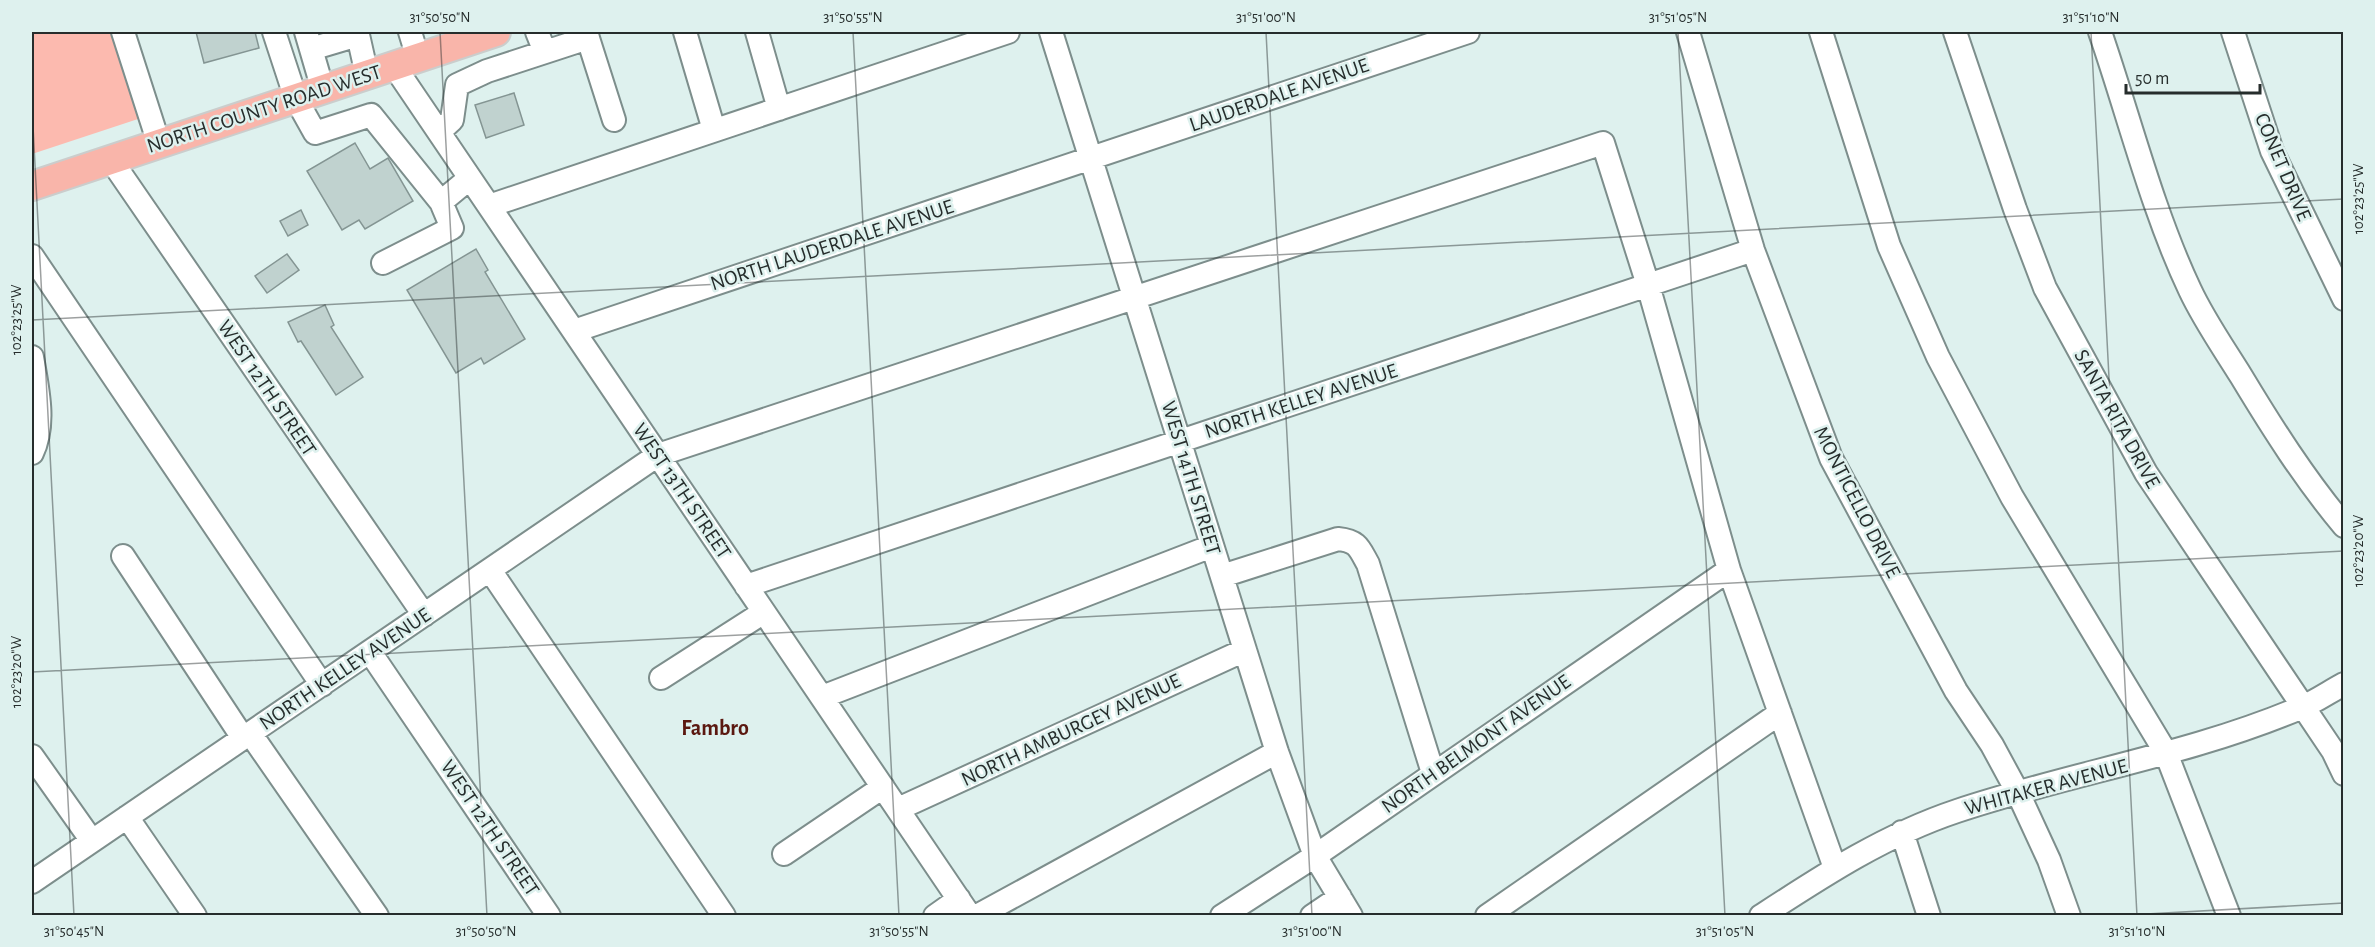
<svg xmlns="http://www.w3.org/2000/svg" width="2375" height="947" font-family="'Alegreya Sans',sans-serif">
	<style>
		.green { fill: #fcbaaf }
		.building { fill: #c0d2cf; stroke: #849593; stroke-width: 1.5 }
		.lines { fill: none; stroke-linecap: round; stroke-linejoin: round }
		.minor-casing { stroke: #7d8e8c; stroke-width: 26 }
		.major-casing { stroke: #cbcdcc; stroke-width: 32 }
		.minor { stroke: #fff; stroke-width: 22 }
		.major { stroke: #f9b5aa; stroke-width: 28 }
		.ticks { fill: none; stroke: #262d2c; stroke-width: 1.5; stroke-opacity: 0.45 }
		.labels { text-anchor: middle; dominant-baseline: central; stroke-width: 5; stroke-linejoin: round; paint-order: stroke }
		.street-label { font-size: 21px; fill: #262d2c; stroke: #def1ee }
		.neighbourhood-label { font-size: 22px; font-weight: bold; fill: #5b1810; stroke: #def1ee }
		.neatline { fill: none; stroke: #262d2c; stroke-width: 2 }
		.ticks-label { font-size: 15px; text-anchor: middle; fill: #262d2c }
	</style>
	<rect width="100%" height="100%" fill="#def1ee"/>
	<!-- green -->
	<path class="green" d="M32,32H110L138,119L32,154Z"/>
	<!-- building -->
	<path class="building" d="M196,32H255L259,48L204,63Z
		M514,93L524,125L486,138L475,105Z
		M355,143L370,169L388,158L413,201L365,229L359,220L342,230L307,171Z
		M301,210L308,225L288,236L280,221Z
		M476,249L488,270L485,272L525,339L484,364L481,358L456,373L407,290Z
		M287,254L299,270L267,293L255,276Z
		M325,305L334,325L331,327L363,377L336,395L301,341L298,342L288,322Z"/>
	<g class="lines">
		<defs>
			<path id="minor" d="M123,32L159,144
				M274,32L296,99L315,133L371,115L441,202L470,178
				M306,32L323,90
				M410,32L418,58
				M537,32L545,52
				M586,32L614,120
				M685,32L714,130
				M757,32L779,109
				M1051,32L1277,752L1315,856L1351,916
				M1688,32L1753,250L1831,458L1956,691L1992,745L2018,793L2049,860L2069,916
				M1821,32L1889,246L1938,357L2012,497L2166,753L2229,916
				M1955,32L2015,209L2045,288L2146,473L2333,751L2344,774
				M2100,32C2129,116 2152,210 2190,290C2204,320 2223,347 2241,376C2273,429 2304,478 2344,526
				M2233,32L2272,151L2344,299
				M311,49L358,35L367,75
				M394,66L970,916
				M439,132L452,120L457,85L487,71L588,38
				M111,160L424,615
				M489,206L1008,32
				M32,256L322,685
				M383,263L452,228L441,202
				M574,331L1468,32
				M32,357C37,387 46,424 32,453
				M123,556L243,738
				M490,570L724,916
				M1222,576L1338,539C1358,541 1359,548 1368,564L1433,773
				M746,586L1753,250
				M370,652L549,916
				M661,678L764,612
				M822,697L1212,546
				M250,733L377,916
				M32,756L92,841
				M898,809L1245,650
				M127,817L195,916
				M1902,832L1929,916
				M784,854L883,787
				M32,882L658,455L1603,143L1648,285L1729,570L1835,868
				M935,916L959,899
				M977,916L1277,752
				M1222,916L1315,856L1729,570
				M1312,916L1340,897
				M1487,916L1780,713
				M1761,916C1824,875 1885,835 1957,811C2070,773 2189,755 2300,708C2315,702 2329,692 2344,684"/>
			<path id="major" d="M32,186L496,32"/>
		</defs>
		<!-- minor casing -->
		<use href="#minor" class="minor-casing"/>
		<!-- major casing -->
		<use href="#major" class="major-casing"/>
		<!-- minor -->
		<use href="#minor" class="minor"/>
		<!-- major -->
		<use href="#major" class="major"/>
	</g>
	<!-- ticks -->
	<path class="ticks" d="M440,32L487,916M853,32L899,916M1266,32L1312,916M1678,32L1725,916M2091,32L2137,916M32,107L74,916M32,320L2344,199M32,672L2344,551M2111,916L2344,903"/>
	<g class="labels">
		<!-- street labels -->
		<g class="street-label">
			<text transform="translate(1279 95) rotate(-19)">LAUDERDALE AVENUE</text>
			<text transform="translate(264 109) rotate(-18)">NORTH COUNTY ROAD WEST</text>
			<text transform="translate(2283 167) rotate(67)">CONET DRIVE</text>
			<text transform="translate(832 245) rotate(-18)">NORTH LAUDERDALE AVENUE</text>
			<text transform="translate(267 388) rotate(56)">WEST 12TH STREET</text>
			<text transform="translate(1301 401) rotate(-18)">NORTH KELLEY AVENUE</text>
			<text transform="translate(2117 419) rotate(61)">SANTA RITA DRIVE</text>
			<text transform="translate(1191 478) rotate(73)">WEST 14TH STREET</text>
			<text transform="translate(682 491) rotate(56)">WEST 13TH STREET</text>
			<text transform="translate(1857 502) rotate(63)">MONTICELLO DRIVE</text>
			<text transform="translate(345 669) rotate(-34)">NORTH KELLEY AVENUE</text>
			<text transform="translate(1071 730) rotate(-25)">NORTH AMBURGEY AVENUE</text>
			<text transform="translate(1476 744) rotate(-35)">NORTH BELMONT AVENUE</text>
			<text transform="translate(2046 787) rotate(-15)">WHITAKER AVENUE</text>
			<text transform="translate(490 828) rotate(56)">WEST 12TH STREET</text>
		</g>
		<!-- neighbourhood labels -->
		<g class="neighbourhood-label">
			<text x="715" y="728">Fambro</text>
		</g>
	</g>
	<!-- border -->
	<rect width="2375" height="947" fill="none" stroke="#def1ee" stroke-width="66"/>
	<!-- scale -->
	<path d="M2126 84v9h134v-9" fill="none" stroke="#262d2c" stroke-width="3"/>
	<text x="2135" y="84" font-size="18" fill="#262d2c" stroke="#def1ee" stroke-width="4.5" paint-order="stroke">50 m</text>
	<rect x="33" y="33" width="2309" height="881" class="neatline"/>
	<g class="ticks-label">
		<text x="440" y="22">31°50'50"N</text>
		<text x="853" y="22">31°50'55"N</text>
		<text x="1266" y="22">31°51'00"N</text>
		<text x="1678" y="22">31°51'05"N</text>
		<text x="2091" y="22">31°51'10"N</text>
		<text transform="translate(2358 199) rotate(-90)" y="5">102°23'25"W</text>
		<text transform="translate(16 320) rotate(-90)" y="5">102°23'25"W</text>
		<text transform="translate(2358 551) rotate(-90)" y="5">102°23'20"W</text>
		<text transform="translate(16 672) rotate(-90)" y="5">102°23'20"W</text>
		<text x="74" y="936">31°50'45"N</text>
		<text x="486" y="936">31°50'50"N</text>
		<text x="899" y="936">31°50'55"N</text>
		<text x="1312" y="936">31°51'00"N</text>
		<text x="1725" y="936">31°51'05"N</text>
		<text x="2137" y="936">31°51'10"N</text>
	</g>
</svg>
